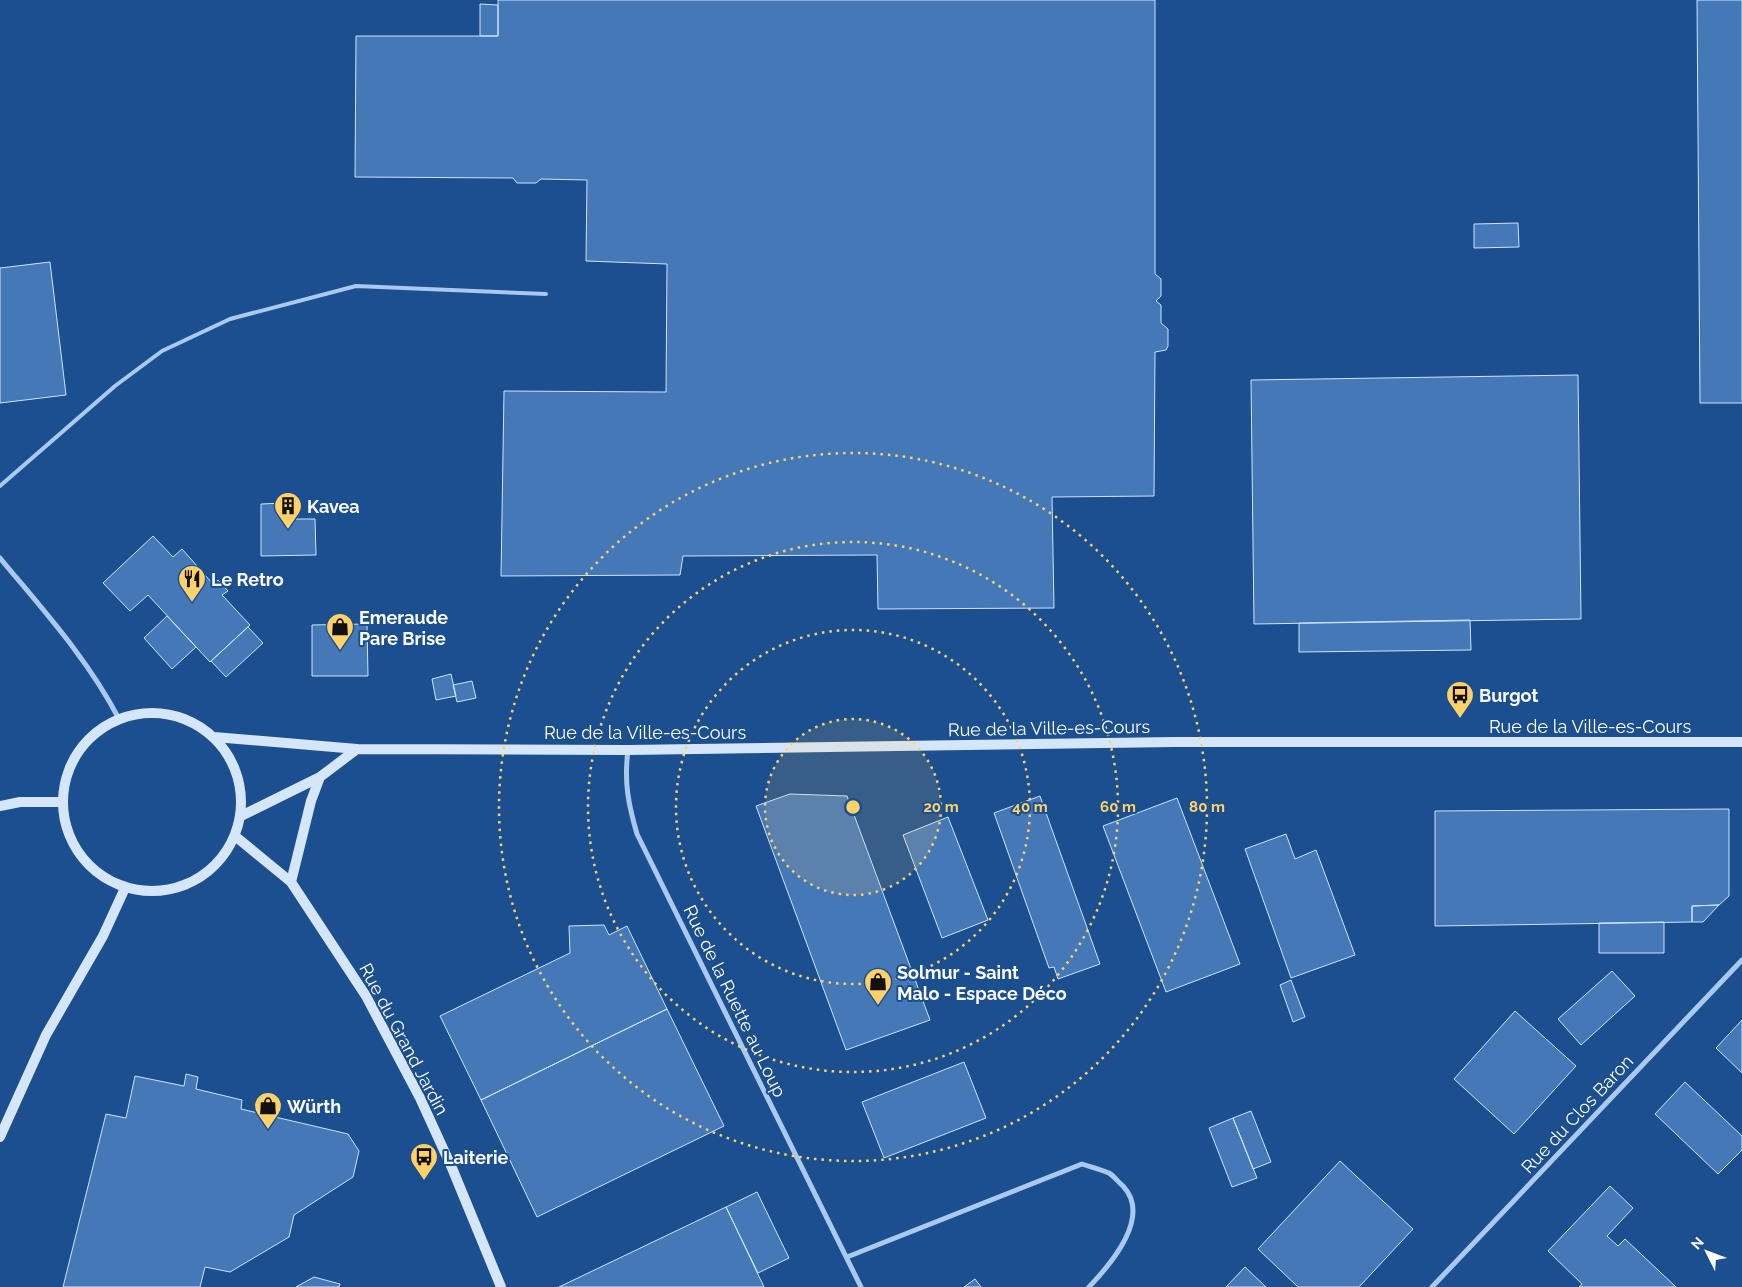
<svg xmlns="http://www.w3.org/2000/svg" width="1742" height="1287" font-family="Raleway,sans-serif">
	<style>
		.building { fill: #4478b7; stroke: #cfe3fa }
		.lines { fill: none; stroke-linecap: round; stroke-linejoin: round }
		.lane { stroke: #a9c9ee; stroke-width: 4 }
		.street { stroke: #a9c9ee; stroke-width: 5 }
		.secondary { stroke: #d6e6fa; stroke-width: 10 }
		.ring { fill: none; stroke: #ffd166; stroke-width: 2.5; stroke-dasharray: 2.5 5 }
		.labels { text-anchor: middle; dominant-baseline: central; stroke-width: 4; stroke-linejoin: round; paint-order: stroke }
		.poi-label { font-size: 18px; font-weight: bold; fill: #fff; stroke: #1b4f8f; text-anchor: start }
		.street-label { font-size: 18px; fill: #fff; stroke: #1b4f8f }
		.centre { fill: #ffd166; stroke: #1b4f8f; stroke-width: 2.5 }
		.ring-label { font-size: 15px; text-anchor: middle; font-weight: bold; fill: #ffd166; stroke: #1b4f8f; stroke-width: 4; stroke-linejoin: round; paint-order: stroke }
	</style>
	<rect width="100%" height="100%" fill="#1b4f8f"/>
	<!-- building -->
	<path class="building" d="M498,0H1155V274L1161,279V296L1156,301L1161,305V323L1168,329V346L1166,350L1155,352L1154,496L1052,497L1054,608L878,609L877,555L683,556L680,575L501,576L504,391L666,392L667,264L586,261L587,180L541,179L536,183H517L513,178L355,177L356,36H498Z
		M1697,0H1742V403H1700Z
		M480,4L498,5V36H480Z
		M1518,223L1519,247L1474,248V224Z
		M50,262L66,395L0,403V268Z
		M1578,375L1581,619L1254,624L1251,380Z
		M283,503V519H315L316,555L261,556V504Z
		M153,536L173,557L182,549L213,584L218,580L228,591L222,595L250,625L210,662L148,595L130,611L103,583Z
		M167,616L196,647L172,669L144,638Z
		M1470,620L1471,650L1299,652V623Z
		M367,624L368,676H312V625Z
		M248,627L263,643L226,677L211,661Z
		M451,674L456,696L436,700L432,679Z
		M472,681L476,698L457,702L453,685Z
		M790,794L847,796L930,1020L846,1050L756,806Z
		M1040,796L1100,964L1058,979L1054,967L1049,968L994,813Z
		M1177,798L1240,964L1166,992L1103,826Z
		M1729,809V896L1719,905L1692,906V922L1435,926V811Z
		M948,817L988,920L942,938L903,835Z
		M1286,834L1295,859L1316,850L1355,955L1291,978L1245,849Z
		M1719,905L1703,922H1692V906Z
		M1664,922V953H1599V923Z
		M604,925L609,935L627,926L667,1009L481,1100L440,1016L570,953L569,926Z
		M1612,971L1635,996L1581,1045L1558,1019Z
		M1291,980L1305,1017L1293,1022L1280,985Z
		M667,1009L724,1126L537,1217L481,1100Z
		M1515,1011L1576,1066L1514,1134L1454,1079Z
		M1742,1020V1073L1716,1048Z
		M964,1062L986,1118L884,1158L862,1102Z
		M186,1074L198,1077L196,1089L242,1100L241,1109L348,1134L359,1151L353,1177L294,1215L289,1237L230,1272L205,1267L200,1287H63L106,1114L126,1118L135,1076L184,1086Z
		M1685,1082L1742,1136V1150L1718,1174L1655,1114Z
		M1251,1111L1271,1162L1253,1169L1233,1118Z
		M1233,1118L1257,1178L1232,1187L1209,1128Z
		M1340,1161L1413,1229L1359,1287H1298L1258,1249Z
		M1610,1186L1633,1208L1607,1236L1618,1246L1625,1239L1676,1287H1579L1582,1284L1548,1251Z
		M757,1192L789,1258L758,1273L726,1207Z
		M726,1207L764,1287H559Z
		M1245,1267L1266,1287H1226Z
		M314,1277L340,1284L339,1287H296Z
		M975,1279L981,1287H964Z"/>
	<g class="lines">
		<!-- lane -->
		<path class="lane" d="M0,486L115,386L162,351L230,319L356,286L546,294"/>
		<!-- street -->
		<path class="street" d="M0,558C43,610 88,659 119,719
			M628,750C624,782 628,803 637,834L861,1287
			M847,1257L1082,1164C1091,1167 1100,1169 1109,1173C1114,1176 1118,1182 1123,1186C1152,1217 1111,1264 1089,1287
			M1432,1287L1742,960"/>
		<!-- secondary -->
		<path class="secondary" d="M63 802a89 89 0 1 1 178 0a89 89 0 1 1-178 0Z
			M214,737L357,749L628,750L1175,742H1742
			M0,806L20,802H62
			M241,816L320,777L357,749
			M235,836L291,882L366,996L420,1098L452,1168L501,1287
			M291,882L311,801L320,777
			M0,1137L46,1035L103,936L125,888"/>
	</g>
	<!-- distance rings -->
	<circle cx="853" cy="807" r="88" fill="#ffd166" fill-opacity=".12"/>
	<g class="ring">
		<circle cx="853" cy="807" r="88"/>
		<circle cx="853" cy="807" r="177"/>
		<circle cx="853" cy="807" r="265"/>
		<circle cx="853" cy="807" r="354"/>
	</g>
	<!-- icons -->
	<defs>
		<symbol id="building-pin" viewBox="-11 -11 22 30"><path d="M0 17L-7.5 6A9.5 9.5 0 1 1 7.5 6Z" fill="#ffd166" stroke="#1b4f8f"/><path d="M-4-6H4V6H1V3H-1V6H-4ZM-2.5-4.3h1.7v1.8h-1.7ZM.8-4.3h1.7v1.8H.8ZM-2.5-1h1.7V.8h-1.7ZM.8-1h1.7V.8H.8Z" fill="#111"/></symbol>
		<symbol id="restaurant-pin" viewBox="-11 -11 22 30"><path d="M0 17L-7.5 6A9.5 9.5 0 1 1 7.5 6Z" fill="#ffd166" stroke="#1b4f8f"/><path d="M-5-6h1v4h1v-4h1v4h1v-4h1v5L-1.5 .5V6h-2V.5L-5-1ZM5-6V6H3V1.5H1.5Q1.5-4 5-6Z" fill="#111"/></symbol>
		<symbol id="shop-pin" viewBox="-11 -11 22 30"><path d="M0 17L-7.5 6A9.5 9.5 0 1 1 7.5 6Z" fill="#ffd166" stroke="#1b4f8f"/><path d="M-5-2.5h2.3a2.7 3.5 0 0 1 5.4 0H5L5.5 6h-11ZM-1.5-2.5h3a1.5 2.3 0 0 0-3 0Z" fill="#111"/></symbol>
		<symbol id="bus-pin" viewBox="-11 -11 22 30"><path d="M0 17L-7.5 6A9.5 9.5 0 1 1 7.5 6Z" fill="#ffd166" stroke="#1b4f8f"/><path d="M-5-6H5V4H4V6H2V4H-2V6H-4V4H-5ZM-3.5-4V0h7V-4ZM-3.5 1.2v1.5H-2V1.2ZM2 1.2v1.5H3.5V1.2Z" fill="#111"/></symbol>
	</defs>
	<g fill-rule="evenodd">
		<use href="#building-pin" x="272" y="490" width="32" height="43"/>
		<use href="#restaurant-pin" x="176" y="563" width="32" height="43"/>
		<use href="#shop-pin" x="324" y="611" width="32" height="43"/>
		<use href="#bus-pin" x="1444" y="679" width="32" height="43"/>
		<use href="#shop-pin" x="862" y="966" width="32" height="43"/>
		<use href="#shop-pin" x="252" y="1090" width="32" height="43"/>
		<use href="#bus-pin" x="408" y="1141" width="32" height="43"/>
	</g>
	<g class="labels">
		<!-- poi labels -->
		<g class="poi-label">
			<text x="307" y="506">Kavea</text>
			<text x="211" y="579">Le Retro</text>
			<text x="359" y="617">Emeraude<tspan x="359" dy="21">Pare Brise</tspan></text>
			<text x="1479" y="695">Burgot</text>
			<text x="897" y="972">Solmur - Saint<tspan x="897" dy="21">Malo - Espace Déco</tspan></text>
			<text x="287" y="1106">Würth</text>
			<text x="443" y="1157">Laiterie</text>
		</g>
		<!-- street labels -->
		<g class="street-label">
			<text x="1590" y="726">Rue de la Ville-es-Cours</text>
			<text transform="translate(1049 728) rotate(-1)">Rue de la Ville-es-Cours</text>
			<text x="645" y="732">Rue de la Ville-es-Cours</text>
			<text transform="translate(735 1001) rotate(64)">Rue de la Ruette au Loup</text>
			<text transform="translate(404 1039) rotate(62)">Rue du Grand Jardin</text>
			<text transform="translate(1577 1114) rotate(-47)">Rue du Clos Baron</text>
		</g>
	</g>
	<circle cx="853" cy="807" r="8" class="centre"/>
	<g class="ring-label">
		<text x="941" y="812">20 m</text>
		<text x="1030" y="812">40 m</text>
		<text x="1118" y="812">60 m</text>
		<text x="1207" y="812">80 m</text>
	</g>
	<!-- north arrow -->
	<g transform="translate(1707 1252) rotate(312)" stroke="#1b4f8f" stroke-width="4" paint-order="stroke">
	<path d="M0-4L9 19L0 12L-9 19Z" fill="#ffffff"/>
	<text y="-8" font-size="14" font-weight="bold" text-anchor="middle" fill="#ffffff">N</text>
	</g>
</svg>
